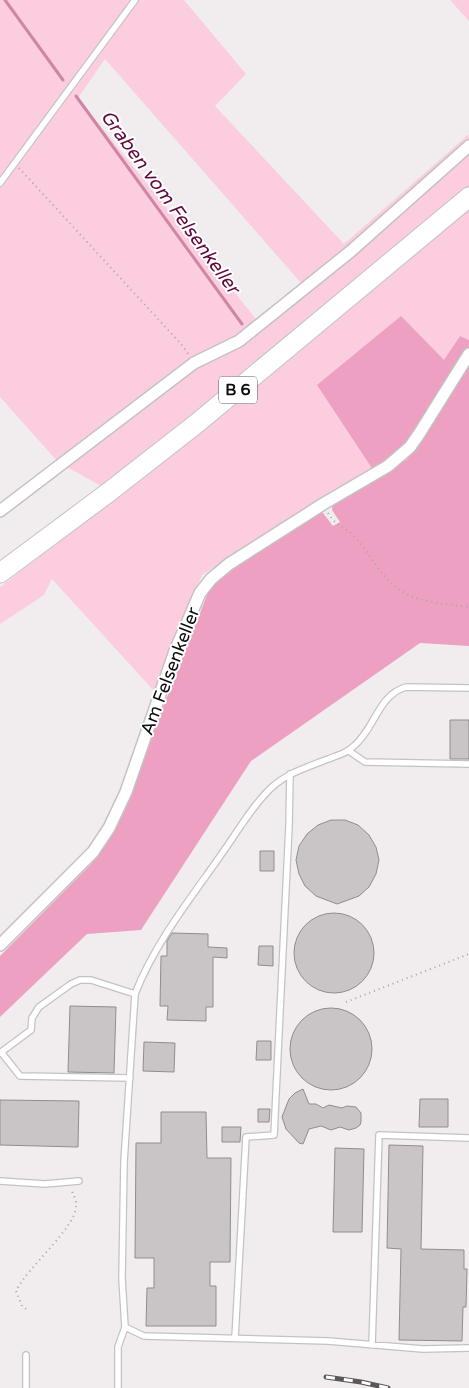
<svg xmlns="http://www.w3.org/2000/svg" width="469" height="1388" font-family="'Varela Round',sans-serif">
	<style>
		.green { fill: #fbcddf; fill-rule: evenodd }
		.forest { fill: #eda0c1 }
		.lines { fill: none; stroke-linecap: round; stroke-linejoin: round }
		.stream { stroke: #d085a5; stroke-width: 3 }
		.building { fill: #c9c5c6; stroke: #918d8f }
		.lane-casing { stroke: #c5c2c3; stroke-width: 8 }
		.street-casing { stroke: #c5c2c3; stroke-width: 14 }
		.primary-casing { stroke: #c5c2c3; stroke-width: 21 }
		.path { stroke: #a8a5a6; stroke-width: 2; stroke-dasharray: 1 4; stroke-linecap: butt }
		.lane { stroke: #fff; stroke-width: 5.5 }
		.street { stroke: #fff; stroke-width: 11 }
		.primary { stroke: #fff; stroke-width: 19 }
		.rail-casing { stroke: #5a5859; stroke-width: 5 }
		.rail { stroke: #fff; stroke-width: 3; stroke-dasharray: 9; stroke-linecap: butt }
		.labels { text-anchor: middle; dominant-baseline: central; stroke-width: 4; stroke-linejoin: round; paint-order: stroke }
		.shield { fill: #fff; stroke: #575656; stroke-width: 1 }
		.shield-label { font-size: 16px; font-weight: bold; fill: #0f0e0e }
		.street-label { font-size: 18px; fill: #0f0e0e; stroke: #fff }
		.water-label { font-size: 19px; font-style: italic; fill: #63083d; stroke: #fff }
	</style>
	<rect width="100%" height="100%" fill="#f1edef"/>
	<!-- green -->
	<path class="green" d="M0,0H184L246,74L215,106L344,244L469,134V340L460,336L445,360L317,385L373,470L249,544L202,575L154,691L52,579L44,595L0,624V587L119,496L58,462L0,397ZM105,59L301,283L256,319L78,98Z
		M450,0H469V21Z"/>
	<!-- forest -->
	<path class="forest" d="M401,316L444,360L460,336L469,340V350L415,434L393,457L373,470L317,385Z
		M469,361V646L420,643L251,761L141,930L87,934L0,1017V956L92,863L113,834L213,580L317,512L323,513L333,526L340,522L332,510L333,502L406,460L418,447L439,409Z"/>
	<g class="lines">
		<!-- stream -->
		<path class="stream" d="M5,0L63,80
			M76,96L242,324"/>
	</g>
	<!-- building -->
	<path class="building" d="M450,720H469V759H450Z
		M331,820H345L358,825L369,835L376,847L379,860L376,874L369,887L359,896L337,904L316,896L305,886L299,874L296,860L299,846L307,834L318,825Z
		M260,851H274V871H260Z
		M294 953a40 40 0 1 1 80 0a40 40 0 1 1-80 0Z
		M172,933L208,934V947L227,948V958L213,957V1007H206V1021L167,1020L168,1006H160L161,956H167V941Z
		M259,946H273V966L258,965Z
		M70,1006L116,1007L114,1073L68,1072Z
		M290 1049a41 41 0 1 1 82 0a41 41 0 1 1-82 0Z
		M257,1041H271V1060H256Z
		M144,1042L175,1043L174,1072L143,1071Z
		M303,1089L309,1104H316L323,1108L329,1105L342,1108L347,1106L356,1107L361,1113V1122L360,1125L356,1128L349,1130L340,1127L331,1130L321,1126L309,1129L303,1144L299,1143L286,1129L282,1117L289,1099L295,1093Z
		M420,1099H448V1127H419Z
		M0,1100L79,1101L78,1147L0,1145Z
		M258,1109H270L269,1122H258Z
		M161,1112H206L207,1158H231L230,1262H210V1286H216V1326H146L147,1288H154V1258H135L136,1143H161Z
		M222,1127H241L240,1142H222Z
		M389,1145L423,1146L421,1249L464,1250V1269H467L466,1307H463L462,1341L399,1340L401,1249L387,1248Z
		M335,1148L364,1149L362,1232H333Z"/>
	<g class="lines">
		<defs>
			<path id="lane" d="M0,183L135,0
				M349,751L365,762L469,764
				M1,1052L20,1076L130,1078
				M0,1053L31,1030L32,1018L39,1007L71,984L80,980H91L135,994
				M0,1181L45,1184L79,1181
				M125,1327L144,1336L328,1341L423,1349L469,1348
				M235,1338L246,1137L274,1135L289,826L290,774
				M372,1345L379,1135L469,1138
				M26,1355V1388
				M118,1388V1347L125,1327L122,1279L124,1162L135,994C155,942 192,897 223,852C238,831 252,806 271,788C287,773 308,767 328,759C339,755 347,753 355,745C375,728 378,695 406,687L469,688"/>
			<path id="street" d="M0,511L194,363L239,341L351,251L469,146
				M0,945L93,852L109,828L126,792L175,651L200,593L211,579L229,564L323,504L388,466L410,447L419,434L469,354"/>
			<path id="primary" d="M0,573L109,492L196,424L469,197"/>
		</defs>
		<!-- lane casing -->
		<use href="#lane" class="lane-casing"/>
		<!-- street casing -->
		<use href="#street" class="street-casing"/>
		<!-- primary casing -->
		<use href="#primary" class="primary-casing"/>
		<!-- path -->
		<path class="path" d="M19,168L181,344L189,355
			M328,513C336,527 346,527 356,538C372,557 383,581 405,593C421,603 450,604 469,607
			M346,1002L469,954
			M26,1309L22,1306L16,1291C27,1267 78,1227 76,1204C76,1199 73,1194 71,1189"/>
		<!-- lane -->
		<use href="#lane" class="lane"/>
		<!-- street -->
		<use href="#street" class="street"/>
		<!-- primary -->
		<use href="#primary" class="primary"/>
		<defs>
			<path id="rail" d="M326,1377L361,1382L388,1388"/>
		</defs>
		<!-- rail casing -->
		<use href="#rail" class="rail-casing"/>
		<!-- rail -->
		<use href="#rail" class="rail"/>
	</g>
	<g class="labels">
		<!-- shield labels -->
		<rect class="shield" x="219" y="376.5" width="38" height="27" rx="4"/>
		<g class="shield-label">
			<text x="238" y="390">B 6</text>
		</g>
		<!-- street labels -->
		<g class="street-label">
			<text transform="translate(170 671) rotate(-69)">Am Felsenkeller</text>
		</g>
		<!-- water labels -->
		<g class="water-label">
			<text transform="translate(170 202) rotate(54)">Graben vom Felsenkeller</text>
		</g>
	</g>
</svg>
